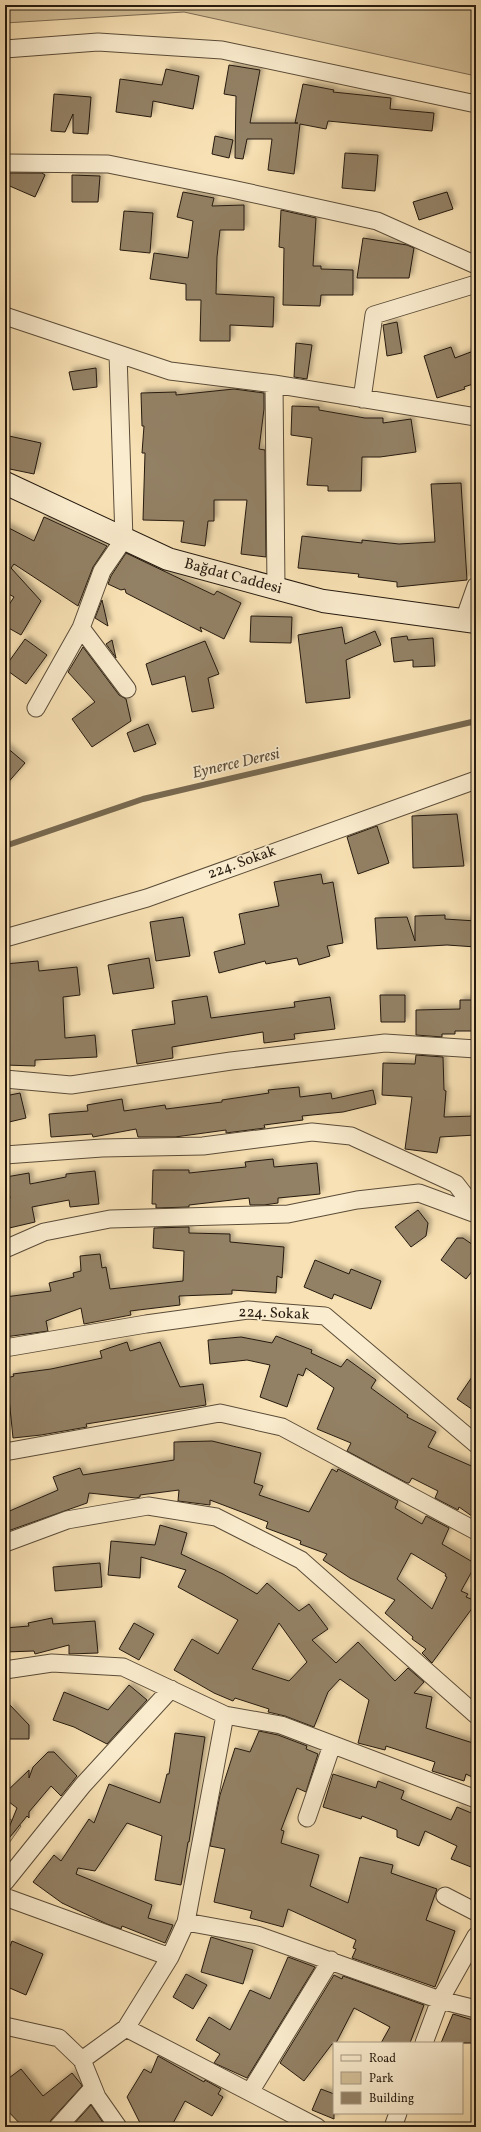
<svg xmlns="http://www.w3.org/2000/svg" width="481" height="2132" font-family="Vollkorn,serif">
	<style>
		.green { fill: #d4bf98; stroke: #7c6c54 }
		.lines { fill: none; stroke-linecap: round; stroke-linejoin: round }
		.stream { stroke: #786950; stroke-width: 6 }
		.building { fill: #938165; stroke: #251a0f; fill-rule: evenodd; filter: url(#shadow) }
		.street-casing { stroke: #5a4c38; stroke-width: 19 }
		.secondary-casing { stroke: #251a0f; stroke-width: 24 }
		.street { stroke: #faecce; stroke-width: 17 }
		.secondary { stroke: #faecce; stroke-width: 22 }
		.labels { text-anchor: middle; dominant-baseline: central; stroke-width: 3.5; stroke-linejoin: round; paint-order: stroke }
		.street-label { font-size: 15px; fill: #251a0f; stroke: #faecce }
		.water-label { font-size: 16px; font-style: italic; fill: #5d4e3b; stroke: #faecce }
	</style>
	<defs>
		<filter id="shadow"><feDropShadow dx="3.5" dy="-3.5" stdDeviation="2" flood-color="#0004"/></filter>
	</defs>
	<rect width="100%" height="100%" fill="#f8e1b4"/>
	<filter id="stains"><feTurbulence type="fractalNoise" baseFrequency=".005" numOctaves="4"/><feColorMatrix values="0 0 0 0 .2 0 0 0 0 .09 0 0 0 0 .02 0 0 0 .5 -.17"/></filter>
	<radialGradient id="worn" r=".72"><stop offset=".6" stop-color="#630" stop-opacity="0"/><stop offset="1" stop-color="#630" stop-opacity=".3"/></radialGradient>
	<!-- green -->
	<path class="green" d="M5,5H476V76L184,12L5,23Z
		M5,1816L21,1826L5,1849Z"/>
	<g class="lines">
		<!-- stream -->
		<path class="stream" d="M5,846L143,799L476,721"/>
	</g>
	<!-- building -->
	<path class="building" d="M229,65L260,70L250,123H298H295L303,84L334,90L333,92L391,98L390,109L434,113L432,131L328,121L326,129L300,124L294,174L268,170L272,139H247L243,159L235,158L236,96L224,94Z
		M166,69L199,76L193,109L153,101L151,117L116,112L120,79L162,85Z
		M54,94L91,97L88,134L73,133V114L65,132L51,131Z
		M215,136L233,140L229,158L212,154Z
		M345,153L378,155L375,191L342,188Z
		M5,173H42L45,175L35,197L5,184Z
		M72,175L100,176L98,202H72Z
		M183,192L214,198L212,206L244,205V230H220L217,257L216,294L274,297L273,327L230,325V341H200L201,300H186V284L150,279L154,253L188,258L193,221L177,217Z
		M447,192L453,209L419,220L413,202Z
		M281,210L316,218L313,266H321V269L353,270V295H321L320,306L283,305L284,248L279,247Z
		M124,211L153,213L150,253L120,250Z
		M363,238L407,245L414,248L409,278H357Z
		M397,322L402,353L387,356L383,325Z
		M296,343L312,345L307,379L294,377Z
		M451,347L455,358L476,350V383L464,387L465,389L437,398L424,356Z
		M96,368L97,387L73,390L69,372Z
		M234,389L264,393V409L259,449L265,450L266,557L241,554L247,500H214V521H208L205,546L181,542L184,521L143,520L145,453H142L144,426H142L141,393L176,392V395Z
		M292,406L319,407V410L365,418H383V423L411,419L416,452L380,457H362L361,491H328V486L307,485L312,438L291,435Z
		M9,436L41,443L34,474L5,468V454Z
		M461,483L467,580L397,587V582L358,577L359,574L298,568L302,536L362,543V540L399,544L435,542L431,484Z
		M44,517L107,546L93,567L78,606L14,564L11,568L41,601L21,635L5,626V611L14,597L5,592V526L34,541Z
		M126,553L214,595L217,591L241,603L224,639L200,627L202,632L126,593L125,589L121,590L108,584L111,576Z
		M102,600L108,626L95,618Z
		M251,616L292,617L291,643L250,642Z
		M342,627L345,644L375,631L381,645L346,660L350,698L306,703L298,635Z
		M407,636L408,640L433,638L435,666L413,667V660L394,662L391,638Z
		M25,639L47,655L26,684L5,669V667Z
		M112,640L116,658L106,644Z
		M205,641L219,674L208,678L214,708L192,712L185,676L152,685L146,664Z
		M83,647L119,695L126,699L131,721L92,747L72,719L95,702L68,672Z
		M148,724L156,744L134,752L127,733Z
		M5,746L25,763L5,786Z
		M457,814L464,866L413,868L412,816Z
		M377,826L389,863L358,874L347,837Z
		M321,874L323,884L333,882L343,943L327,946L330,956L299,965L297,958L266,964L265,961L219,973L214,952L245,944L239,914L279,906L274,882Z
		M445,915V919L476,921V947L447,945L377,949L375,918L407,917L415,941V916Z
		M183,917L190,956L156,961L150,922Z
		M149,958L154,988L113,994L108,965Z
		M38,961L39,971L77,967L80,995L63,997L65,1038L95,1035L97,1057L35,1060V1066L5,1065V1021H8L5,993V964Z
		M380,995H405V1022H381Z
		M207,996L211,1018L295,1007L294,1002L330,997L335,1029L294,1034L295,1039L264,1043L263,1032L172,1047L173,1058L137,1064L132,1030L175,1024L172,1001Z
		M460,1000H476V1031H455V1034H442V1037L416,1035V1010L460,1009Z
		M416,1055L443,1057L444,1090L446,1091L444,1117L476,1116V1135L440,1137L437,1153L405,1149L412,1097L382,1095L383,1063L415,1064Z
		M299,1087L300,1097L331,1093L332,1099L373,1090L376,1104L343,1112L302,1116L303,1120L264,1125L265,1128L226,1133V1130L175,1137H138L136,1129L93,1137L92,1134L51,1137L49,1114L88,1111L87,1105L122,1099L124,1111L165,1105L166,1109L222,1102V1100L269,1093L268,1090Z
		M20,1093L26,1118L5,1123V1096Z
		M273,1159L274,1167L317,1163L320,1194L278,1198V1203L264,1205H250L249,1198L189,1205V1207L156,1208V1204H152L153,1170H189V1173L246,1167L245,1162Z
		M95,1171L99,1204L70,1207L69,1200L32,1207L35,1222L5,1229V1199L10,1198L6,1177L29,1173L30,1184L66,1177V1174Z
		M418,1210L428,1223L426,1236L411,1247L395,1227Z
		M189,1227V1233L230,1234V1242L284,1247L282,1278L277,1276L276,1293L232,1290V1294L179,1296L180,1305L130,1311L131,1315L84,1324L81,1308L46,1321L48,1331L5,1337V1297L51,1291L49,1283L74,1277L73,1273L81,1271L80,1256L100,1254L102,1268L106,1267L110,1289L183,1281L184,1251L153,1248L154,1228Z
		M457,1238H463L476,1247V1266L466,1279L441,1260Z
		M315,1260L349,1274L351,1269L381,1281L371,1309L334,1294L332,1299L304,1287Z
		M276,1336L312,1350L311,1353L341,1367L347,1359L376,1380L371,1388L408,1415L407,1417L436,1432L428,1447L476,1468V1519L459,1507L458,1510L435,1498L438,1491L412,1478L409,1483H407L347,1451L351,1443L317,1429L334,1388L306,1368L303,1376L298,1374L287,1407L260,1397L270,1365L247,1360L210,1364L208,1340L241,1337L272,1343Z
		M127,1342L130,1351L160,1342L180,1387L203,1384L206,1405L86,1424L87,1427L41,1435L13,1438L7,1378L14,1376L13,1374L51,1369L102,1358L100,1351Z
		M476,1371V1412L457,1399Z
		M212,1441L261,1453L254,1483L263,1486L259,1495L309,1512L332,1469L337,1472L338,1469L398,1501L395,1508L422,1524L426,1516L449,1528L442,1544L476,1564L461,1591L468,1594L466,1597L476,1601V1603L432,1663L422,1653L426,1649L412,1639L413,1637L385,1613L395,1600L350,1578L323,1560L327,1554L300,1544L301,1541L266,1528L268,1522L210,1500V1505L178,1501L179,1490L140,1495V1497L136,1498L89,1493L87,1503L5,1532V1513L58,1490L53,1477L80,1468L83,1475L174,1460V1442ZM411,1553L446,1574L445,1576L447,1577L432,1609L397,1579Z
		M160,1525L187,1533L181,1554L223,1574L257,1594L267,1583L299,1611L309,1604L328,1629L312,1640L336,1663L358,1642L395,1681L408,1668L424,1682L414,1693L432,1697L426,1728L476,1744V1779L466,1774L464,1781L432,1771L435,1762L386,1746L385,1750L358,1743L369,1700L340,1679L328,1692L314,1727L285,1716L268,1712L269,1709L235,1698L233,1701L214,1693L174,1670L192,1639L218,1654L238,1620L178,1587L186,1570L141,1557L140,1578L108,1575L111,1541L155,1545ZM279,1623L307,1662L289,1681L252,1669Z
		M100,1563L102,1587L55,1591L53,1567Z
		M52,1618L53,1624L95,1621L98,1653L69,1654V1645L35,1654L34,1651L5,1652V1628L29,1626L28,1623Z
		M134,1623L154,1634L139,1660L119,1649Z
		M129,1685L147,1700L107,1744L74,1727L53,1720L64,1692L108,1710Z
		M9,1704L29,1725V1739H9Z
		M259,1731L278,1735L307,1746L306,1749L318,1754L306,1792L297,1788L281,1830L284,1831L281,1843L319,1855L310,1886L348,1903L360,1857L393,1865L391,1873L437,1889L426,1920L455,1931L435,1987L352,1958L356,1949L353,1948L356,1940L288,1909L283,1927L250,1918L252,1911L214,1902L225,1849L210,1846L220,1795L235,1748L250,1752Z
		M175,1733L205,1737L189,1842H188L181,1885L155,1880L162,1836L127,1823L95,1871L78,1868L76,1874L152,1905L148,1918L173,1925L165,1943L122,1926L121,1929L107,1924L62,1903L33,1882L54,1855L61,1861L89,1819L94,1823L109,1784L160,1803L167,1774H169Z
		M48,1752H54L77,1776L61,1796L51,1786L29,1812V1818L27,1816L10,1837L6,1835L17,1808L5,1799V1793L29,1770V1778L33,1767Z
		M333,1774L376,1788L378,1781L404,1791L401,1799L451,1820L457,1807L476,1815V1869L451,1859L457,1846L425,1831L419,1846L397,1837V1830L362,1816L361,1819L323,1807Z
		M211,1937L253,1950L243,1984L201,1972Z
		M12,1941L43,1954L26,1995L5,1986V1959Z
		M288,1957L315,1967L247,2078L214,2063L220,2054L196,2040L209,2017L230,2030L250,1990L270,1999Z
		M186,1974L207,1985L193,2009L173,1997Z
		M334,1975L342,1979L343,1976L424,2005L410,2043H381L390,2027L354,2008L336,2043L332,2044L304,2081L280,2063Z
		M453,2014L476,2021V2043H441Z
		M158,2056L204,2082L205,2080L221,2089L218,2094L223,2097L212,2116L185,2101L171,2127H142L127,2097L144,2069L151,2073Z
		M21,2069L43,2096L72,2073L81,2084L82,2086L51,2120L48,2127H23L5,2108V2081Z
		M321,2089L334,2094V2119L312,2110Z
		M91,2105L106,2127H71Z"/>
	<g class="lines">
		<defs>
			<path id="street" d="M5,49L98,42L222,50L476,104
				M5,163L108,164L232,189L377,221L476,265
				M5,316L170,371L274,384L476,417
				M274,384L276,588
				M362,399L374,315L476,284
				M464,620L476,586
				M81,628L127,689
				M36,708L81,628L102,571L124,539L118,354
				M5,938L147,898L476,780
				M5,1079L71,1085L231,1061L385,1043L476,1049
				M5,1155L102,1148L203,1146L312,1132L351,1136L456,1184L476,1210
				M5,1249L44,1232L110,1219L288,1214L357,1200L419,1193L476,1214
				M5,1348L146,1324L248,1310L325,1316L476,1444
				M5,1452L220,1413L282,1427L476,1531
				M5,1543L67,1520L148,1506L216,1517L301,1560L476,1715
				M5,1670L52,1663L123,1667L225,1715L281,1725L476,1799
				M307,1818L332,1745
				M5,1882L83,1785L171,1689
				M445,1896L476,1912
				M5,1897L170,1957
				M186,1922L257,1935L440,2000L476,2009
				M5,2026L59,2038L82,2060L97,2097L118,2127
				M126,2028L317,2127
				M424,2043L440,2000L476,1936
				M82,2060L126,2028L170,1957L186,1922L225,1715
				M250,2092L331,1960
				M58,2127L93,2088
				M393,2127L398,2113"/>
			<path id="secondary" d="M5,483L168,559L323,601L476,622"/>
		</defs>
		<!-- street casing -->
		<use href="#street" class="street-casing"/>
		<!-- secondary casing -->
		<use href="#secondary" class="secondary-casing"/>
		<!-- street -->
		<use href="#street" class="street"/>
		<!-- secondary -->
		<use href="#secondary" class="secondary"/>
	</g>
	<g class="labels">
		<!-- street labels -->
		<g class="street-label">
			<text transform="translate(233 577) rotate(15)">Bağdat Caddesi</text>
			<text transform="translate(242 863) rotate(-20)">224. Sokak</text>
			<text transform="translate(274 1314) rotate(2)">224. Sokak</text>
		</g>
		<!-- water labels -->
		<g class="water-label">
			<text transform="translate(236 764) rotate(-13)">Eynerce Deresi</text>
		</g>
	</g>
	<!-- margin -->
	<rect width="481" height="2132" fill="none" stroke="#f8e1b4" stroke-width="20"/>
	<rect x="6" y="6" width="469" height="2120" fill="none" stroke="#251a0f" stroke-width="2"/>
	<rect x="10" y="10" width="461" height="2112" fill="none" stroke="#251a0f"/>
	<!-- legend -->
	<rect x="333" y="2042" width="130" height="72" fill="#faecce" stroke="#a59882"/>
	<rect x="341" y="2055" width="20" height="6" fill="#faecce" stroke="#a59882"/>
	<text x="369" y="2062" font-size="12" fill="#251a0f">Road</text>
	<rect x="341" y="2072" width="20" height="12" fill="#d4bf98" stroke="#a59882"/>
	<text x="369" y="2082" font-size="12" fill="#251a0f">Park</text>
	<rect x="341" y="2092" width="20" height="12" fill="#938165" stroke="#a59882"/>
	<text x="369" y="2102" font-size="12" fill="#251a0f">Building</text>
	<rect width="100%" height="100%" filter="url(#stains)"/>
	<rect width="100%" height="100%" fill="url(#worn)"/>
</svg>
